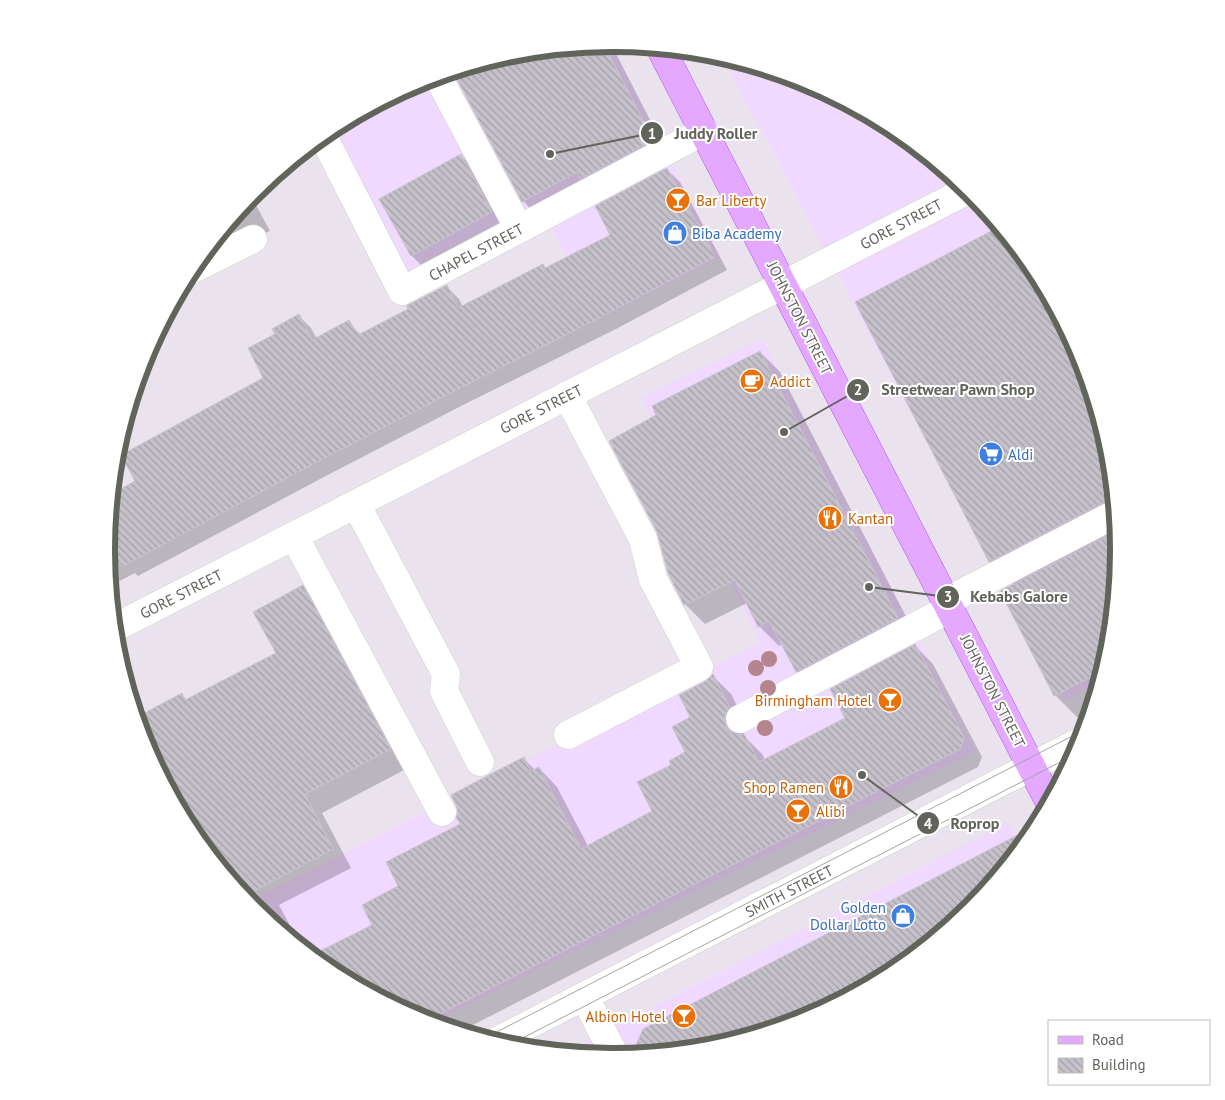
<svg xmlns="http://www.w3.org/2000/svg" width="1225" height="1100" font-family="'PT Sans',sans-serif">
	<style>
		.commercial { fill: #f0d9fe }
		.shadow { fill: #0003 }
		.building { fill: url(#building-back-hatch); stroke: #cbc2d3 }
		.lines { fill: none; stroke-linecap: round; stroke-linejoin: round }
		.minor-casing { stroke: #cfd3cc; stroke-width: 29 }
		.major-casing { stroke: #b059f2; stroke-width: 29 }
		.minor { stroke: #fff; stroke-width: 28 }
		.major { stroke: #e4a8ff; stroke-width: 28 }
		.tram { stroke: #a5a6a3; stroke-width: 1 }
		.tree { fill: #b5848d }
		.labels { text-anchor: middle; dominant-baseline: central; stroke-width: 4; stroke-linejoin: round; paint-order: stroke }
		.food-label { font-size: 15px; fill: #c56008; stroke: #fff; text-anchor: start }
		.street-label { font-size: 15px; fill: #61645b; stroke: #fff }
		.shop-label { font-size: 15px; fill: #366cbe; stroke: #fff; text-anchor: start }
		.rim { fill: none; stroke: #61645b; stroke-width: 6 }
		.leader { fill: none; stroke: #61645b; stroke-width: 2 }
		.callout-dot { fill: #61645b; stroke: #fff; stroke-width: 2 }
		.mark-label { font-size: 15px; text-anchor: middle; font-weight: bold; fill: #fff }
		.callout-label { font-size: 16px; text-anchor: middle; font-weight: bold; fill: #61645b; stroke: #fff; stroke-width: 4; stroke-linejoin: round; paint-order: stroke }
	</style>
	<defs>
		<pattern id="building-back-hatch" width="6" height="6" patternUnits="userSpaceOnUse" patternTransform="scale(1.25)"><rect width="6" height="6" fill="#c5c0c9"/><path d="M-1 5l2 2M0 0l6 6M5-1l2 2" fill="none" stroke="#a3a0a6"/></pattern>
	</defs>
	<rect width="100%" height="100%" fill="#eae3ee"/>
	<!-- commercial -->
	<path class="commercial" d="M611,44L720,257L599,320L538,203L405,272L331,129L419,82L514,53Z
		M722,57L806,82L894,129L971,192L1034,269L1080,357L1109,452L1119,550L1109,649L1099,683L1064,701Z
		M762,339L976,752L433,1022L418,1018L331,971L254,908L249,901L760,642L641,397Z
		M1009,822L1022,846L970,908L894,971L711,1047L612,1056L566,1052Z"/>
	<!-- shadow -->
	<path class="shadow" d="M611,44L666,151L540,218L523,201L457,77L452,72L514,53Z
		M461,155L477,172L508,228L428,272L412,256Z
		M667,170L680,182L727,270L616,329L463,405L322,478L138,576L135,573L110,586L106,550L112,495L137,482L265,379L277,335L299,316L311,328L317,339L348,322L361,335L409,309L447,287L459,299L463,307L546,269L612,236Z
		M251,196L270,231L190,272L192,269Z
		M1000,228L1034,269L1080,357L1109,452L1119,550L1109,649L1089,714L1079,719L1055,695L1014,585L990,561L856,302Z
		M760,352L780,372L917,638L817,691L797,671L783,644L779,646L759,626L747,603L705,624L685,604L669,573L658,416Z
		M302,587L321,605L408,768L322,813L351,868L279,905L301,946L254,908L191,831L145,743L137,718L182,695L187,700L277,654Z
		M915,646L933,664L982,757L978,767L461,1031L419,1018L331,971L313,956L373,926L400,887L462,825L524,759L535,770L539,768L557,787L588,846L654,812L672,765L687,753L692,718L707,682L713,676L731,694L748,727L743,735L762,754L765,760L846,718Z
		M1010,840L1019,849L970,908L894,971L711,1047L646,1053L639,1040Z"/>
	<!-- building -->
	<path class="building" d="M604,45L650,133L649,134L652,141L580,179L577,172L522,202L453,72L514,53Z
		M461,154L492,212L411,256L379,199Z
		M667,168L715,257L603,316L450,393L309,466L125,565L123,561L108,568L106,550L112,494L135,481L121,455L263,378L248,348L275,334L272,329L299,314L312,340L349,320L358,335L408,309L406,306L447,285L458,308L543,264L545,268L610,235L595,206Z
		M999,227L1034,269L1080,357L1109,452L1114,499L1108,500L989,562L855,302Z
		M760,351L898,618L796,672L769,621L758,627L735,580L684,605L668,573L657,532L609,441L656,415L652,406Z
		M1117,531L1119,550L1109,649L1102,671L1054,696L1000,591Z
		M303,585L391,749L305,794L333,849L244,896L191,831L145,743L137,717L182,693L185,700L276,653L253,612Z
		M915,644L964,737L960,749L428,1020L418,1018L331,971L312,955L372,925L362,905L398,886L386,862L460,824L456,817L458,812L456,805L451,795L489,775L524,757L531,771L539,767L581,849L652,811L637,782L671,765L669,761L685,752L672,727L690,717L679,695L706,681L713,674L730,708L727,711L724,718L726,727L732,732L739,735L744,734L759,762L845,718L830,689Z
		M1037,825L1033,831L970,908L894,971L806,1018L711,1047L632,1054L643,1029Z"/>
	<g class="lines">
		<defs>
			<path id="minor" d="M438,77L519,229
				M323,136L402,291L704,131
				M191,270L253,239
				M567,395L643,539L653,579L699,667L568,735
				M356,504L446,674L444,691L480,762
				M294,536L442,812
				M947,601L1115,514
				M114,628L968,190
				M740,719L951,608
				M584,996L615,1056
				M497,1041L1081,741"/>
			<path id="major" d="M661,49L1049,801"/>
		</defs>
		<!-- minor casing -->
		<use href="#minor" class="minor-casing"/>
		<!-- major casing -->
		<use href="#major" class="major-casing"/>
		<!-- minor -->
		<use href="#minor" class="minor"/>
		<!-- major -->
		<use href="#major" class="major"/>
		<!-- tram -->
		<path class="tram" d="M485,1038L1084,730
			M509,1045L1074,755"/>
	</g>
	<!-- trees -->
	<g class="tree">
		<circle cx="769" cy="659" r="8"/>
		<circle cx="756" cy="668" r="8"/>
		<circle cx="768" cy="688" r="8"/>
		<circle cx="765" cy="728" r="8"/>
	</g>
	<!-- icons -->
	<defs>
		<symbol id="bar-disc" viewBox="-11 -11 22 22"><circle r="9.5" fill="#e8710a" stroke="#fff"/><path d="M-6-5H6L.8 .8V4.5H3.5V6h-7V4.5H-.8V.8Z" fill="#fff"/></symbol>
		<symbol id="shop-disc" viewBox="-11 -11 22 22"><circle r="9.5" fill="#3f7fe0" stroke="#fff"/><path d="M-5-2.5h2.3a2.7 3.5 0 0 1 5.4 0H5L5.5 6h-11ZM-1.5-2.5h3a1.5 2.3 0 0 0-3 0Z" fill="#fff"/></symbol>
		<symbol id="cafe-disc" viewBox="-11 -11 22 22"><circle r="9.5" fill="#e8710a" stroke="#fff"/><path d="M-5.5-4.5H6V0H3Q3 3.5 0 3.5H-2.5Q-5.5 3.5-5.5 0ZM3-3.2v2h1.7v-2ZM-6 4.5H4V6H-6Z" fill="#fff"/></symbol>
		<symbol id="supermarket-disc" viewBox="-11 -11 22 22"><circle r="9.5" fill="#3f7fe0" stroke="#fff"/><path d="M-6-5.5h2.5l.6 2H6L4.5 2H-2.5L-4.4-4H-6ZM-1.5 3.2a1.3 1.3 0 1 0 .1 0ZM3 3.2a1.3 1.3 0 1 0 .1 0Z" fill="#fff"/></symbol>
		<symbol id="restaurant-disc" viewBox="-11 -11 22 22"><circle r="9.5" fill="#e8710a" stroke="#fff"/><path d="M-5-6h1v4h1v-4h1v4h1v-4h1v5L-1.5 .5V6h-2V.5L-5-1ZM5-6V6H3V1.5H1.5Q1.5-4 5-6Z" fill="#fff"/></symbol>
	</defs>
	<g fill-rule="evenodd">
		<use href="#bar-disc" x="664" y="186" width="28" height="28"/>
		<use href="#shop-disc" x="661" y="219" width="28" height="28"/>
		<use href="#cafe-disc" x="738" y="367" width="28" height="28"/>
		<use href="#supermarket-disc" x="977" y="440" width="28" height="28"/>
		<use href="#restaurant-disc" x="816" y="504" width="28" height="28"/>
		<use href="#bar-disc" x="876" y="686" width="28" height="28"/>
		<use href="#restaurant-disc" x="827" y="773" width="28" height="28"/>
		<use href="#bar-disc" x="784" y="797" width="28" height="28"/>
		<use href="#shop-disc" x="889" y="902" width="28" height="28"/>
		<use href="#bar-disc" x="670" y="1002" width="28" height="28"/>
	</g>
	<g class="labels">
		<!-- food labels -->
		<g class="food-label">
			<text x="696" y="200">Bar Liberty</text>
			<text x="770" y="381">Addict</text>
			<text x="848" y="518">Kantan</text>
			<text x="872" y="700" text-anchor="end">Birmingham Hotel</text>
			<text x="824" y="787" text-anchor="end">Shop Ramen</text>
			<text x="816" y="811">Alibi</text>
			<text x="666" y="1016" text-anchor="end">Albion Hotel</text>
		</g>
		<!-- street labels -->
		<g class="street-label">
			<text transform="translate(901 224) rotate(-28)">GORE STREET</text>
			<text transform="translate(476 252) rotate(-28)">CHAPEL STREET</text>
			<text transform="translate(800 318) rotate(63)">JOHNSTON STREET</text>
			<text transform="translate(541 409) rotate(-27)">GORE STREET</text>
			<text transform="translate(181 594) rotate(-27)">GORE STREET</text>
			<text transform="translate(993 691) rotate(63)">JOHNSTON STREET</text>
			<text transform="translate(789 891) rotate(-27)">SMITH STREET</text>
		</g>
		<!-- shop labels -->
		<g class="shop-label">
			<text x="692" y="233">Biba Academy</text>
			<text x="1008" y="454">Aldi</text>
			<text x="886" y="907" text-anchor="end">Golden<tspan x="886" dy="17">Dollar Lotto</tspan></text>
		</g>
	</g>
	<!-- crop -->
	<path d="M0 0H1225V1100H0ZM612 52H613A497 497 0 0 1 1110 549V551A497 497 0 0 1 613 1048H612A497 497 0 0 1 115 551V549A497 497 0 0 1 612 52Z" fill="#fff" fill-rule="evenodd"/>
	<path class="rim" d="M612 52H613A497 497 0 0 1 1110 549V551A497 497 0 0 1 613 1048H612A497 497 0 0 1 115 551V549A497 497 0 0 1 612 52Z"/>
	<!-- callouts -->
	<path class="leader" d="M550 154L652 133M784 432L858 390M869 587L948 597M862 775L928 823"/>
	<g class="callout-dot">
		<circle cx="550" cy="154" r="5"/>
		<circle cx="784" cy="432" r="5"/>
		<circle cx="869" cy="587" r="5"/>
		<circle cx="862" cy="775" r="5"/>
		<circle cx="652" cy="133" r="12"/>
		<circle cx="858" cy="390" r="12"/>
		<circle cx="948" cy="597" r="12"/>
		<circle cx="928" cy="823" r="12"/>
	</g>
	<g class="mark-label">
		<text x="652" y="139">1</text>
		<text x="858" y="395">2</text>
		<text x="948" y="602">3</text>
		<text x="928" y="829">4</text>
	</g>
	<g class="callout-label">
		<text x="716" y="139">Juddy Roller</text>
		<text x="958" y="395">Streetwear Pawn Shop</text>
		<text x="1019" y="602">Kebabs Galore</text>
		<text x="975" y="829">Roprop</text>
	</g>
	<!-- legend -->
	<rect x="1048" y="1020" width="162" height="65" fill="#ffffff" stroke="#c0c1bd"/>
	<rect x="1058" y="1036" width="25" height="8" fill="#e4a8ff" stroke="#c0c1bd"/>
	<text x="1092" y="1045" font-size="15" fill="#61645b">Road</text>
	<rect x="1058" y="1058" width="25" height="15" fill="url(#building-back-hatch)" stroke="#c0c1bd"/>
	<text x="1092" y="1070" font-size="15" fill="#61645b">Building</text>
</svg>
